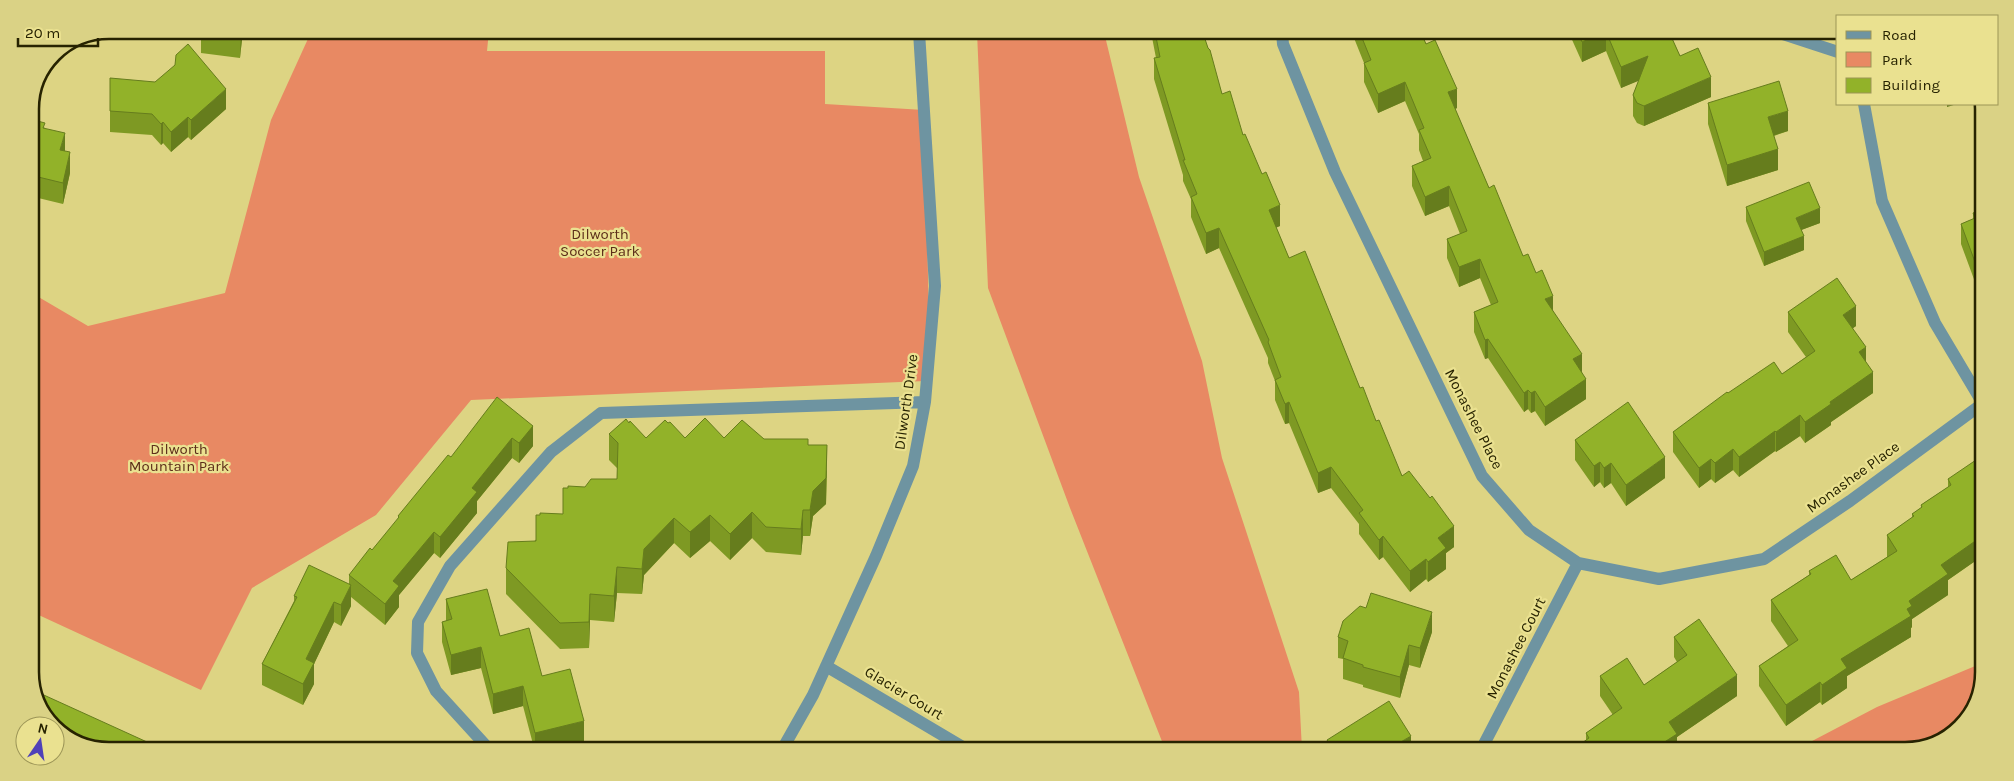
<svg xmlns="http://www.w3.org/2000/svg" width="2014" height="781" font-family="Karla,sans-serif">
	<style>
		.park { fill: #e88963 }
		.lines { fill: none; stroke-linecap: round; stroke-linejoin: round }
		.minor { stroke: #6e94a1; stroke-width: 12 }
		.wall { fill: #7e9923 }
		.shaded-wall { fill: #667d1d }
		.building { fill: #92b229; stroke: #667d1d }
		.labels { text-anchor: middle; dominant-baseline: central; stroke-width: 4.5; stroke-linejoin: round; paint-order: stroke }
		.park-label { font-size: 15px; fill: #5d2e1a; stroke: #eae190 }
		.street-label { font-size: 15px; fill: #272301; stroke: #eae190 }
		.rim { fill: none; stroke: #272301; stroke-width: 2.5 }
	</style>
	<rect width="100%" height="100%" fill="#ddd483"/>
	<!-- park -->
	<path class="park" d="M312,30L489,31L487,51H825V104L924,110L929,318L925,381L471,400L376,515L252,588L201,690L30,611V292L88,326L225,293L271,120Z
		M977,32H1104L1139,177L1202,361L1222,458L1299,692L1302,750L1165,749L1070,508L988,288Z
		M1980,664V698L1949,738L1905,751H1793L1877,707Z"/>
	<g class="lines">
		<!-- minor -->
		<path class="minor" d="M1282,33L1283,44L1335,172L1482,476L1529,530L1578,563L1659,579L1764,559L1850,501L1982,404
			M1783,34L1838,52
			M1864,104L1882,201L1935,323L1982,402
			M826,666L966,749
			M488,748L436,691L417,653L418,622L450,566L551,452L601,413L925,402
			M783,748L813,695L876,556L913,466L925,402L935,286L919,32
			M1482,748L1578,563"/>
	</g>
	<!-- wall -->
	<path class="wall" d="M187,30H242V39L240,58L201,53V37L187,36Z
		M1151,32L1216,33V38L1205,40L1222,94L1243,135L1280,226L1276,227L1289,258L1360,388L1402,476L1454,547L1446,553V569L1428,582L1426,579L1410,592L1383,557L1379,560L1359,534V524L1331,488L1318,493L1289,423L1285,424L1275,400V381L1268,363V358L1219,248L1206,254L1191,217V199L1183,181V175L1154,79V58H1156Z
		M1352,33H1421L1457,108L1455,109L1489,188L1523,256L1553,311L1582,372L1586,399L1545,426L1535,411L1531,413L1528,409L1524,412L1488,358L1485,359L1474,332V312L1491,305L1480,278L1459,287L1447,258V239L1460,234L1449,206L1425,216L1412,186V166L1423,161L1419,150V134L1405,101L1378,113L1364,82V63Z
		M1569,33L1670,34L1680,56L1711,97L1644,126L1637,123L1633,116V95L1639,80L1621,88L1606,51L1582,62Z
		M110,78L226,109L191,140L188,137L171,152L163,143L161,145L152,135L110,132Z
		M1708,103L1788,131L1774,136L1778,170L1727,186L1708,124Z
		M30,119L45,128L65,151L70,173L63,204L30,196Z
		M1746,207L1820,223L1801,230L1804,250L1764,266L1746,221Z
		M1983,209L1975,282L1961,244V224L1973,219V213Z
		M1788,312L1856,326L1853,328L1866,362L1873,393L1831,422V425L1805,443L1800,436L1776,452L1775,451L1739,477L1733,470L1715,483L1711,479L1699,488L1673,452V432L1728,393L1782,374L1806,357L1788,332Z
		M668,423L685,438L764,439L808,445L827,471L826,504L813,516L810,536H803L801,555L766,552L752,538L730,560L710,541L690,558L674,543L644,575L642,594L617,593L614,622L590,620L589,648L560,649L506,594V568L563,514L568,488L585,487L617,479L618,469L609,460V434L646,438Z
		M533,426V446L519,463L512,458L477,501V513L440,558L434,553L399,595V607L385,625L351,597V606L341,626L334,622L314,664V684L303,705L262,685V664L294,601V596L349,585V575L372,550L398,520V516L451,457Z
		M1575,440L1665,478L1626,506L1611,483L1604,488L1600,482L1594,487L1575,460Z
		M1981,467V557L1948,580V595L1912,619V627L1911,628V637L1847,676V688L1822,705L1820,702L1786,726L1759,686V666L1788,646L1771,621V600L1809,575V571L1851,580L1887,557V535L1912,518V514L1921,508V505L1948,487V479Z
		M446,599L500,636L542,676L584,741L558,748H534L523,706L493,714L481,668L451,675L442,642V622L446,621Z
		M1432,632L1420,668L1409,665L1400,698L1363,687V685L1343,679V659L1338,658V637Z
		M1674,637L1737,696L1677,737V750L1586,741V733L1613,715L1600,696V676L1644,685L1677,662L1674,657Z
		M1327,740L1411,750H1327Z"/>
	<!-- shaded-wall -->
	<path class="shaded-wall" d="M241,30H242V39L240,58Z
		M1600,34H1606V51L1582,62V42Z
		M1648,56V77L1621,88V67Z
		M1711,77V97L1644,126V106Z
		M1405,82V101L1378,113V94Z
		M226,89V109L191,140V120Z
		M1457,89V108L1448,112V92Z
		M1947,104H1957L1947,107Z
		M1788,111V131L1768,137V117Z
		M188,117V137L171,152V132Z
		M163,122V143L161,145V124Z
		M65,133V154L60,150Z
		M1778,149V170L1727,186V165Z
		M70,152V173L63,204V183Z
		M1449,186V206L1425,216V197Z
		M1280,205V226L1269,231V210Z
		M1820,208V223L1796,232V218Z
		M1219,228V248L1206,254V233Z
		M1804,236V250L1764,266V252Z
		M1480,259V278L1459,287V267Z
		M1983,260V280L1975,282V262Z
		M1553,296V315L1545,299Z
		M1856,306V326L1843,335V315Z
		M1488,339V358L1485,359V340Z
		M1866,347V368L1859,352Z
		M1582,354V373L1573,359Z
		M1873,372V393L1831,422V425L1805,443V422L1830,402Z
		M1586,379V399L1545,426V407Z
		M1528,390V409L1524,412V393Z
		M1535,391V411L1531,413V393Z
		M1289,402V423L1285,424V404Z
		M1800,415V436L1776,452V432Z
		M533,426V446L519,463V443Z
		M1775,431V451L1739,477V457Z
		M512,438V458L477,501V513L440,558V537L472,488Z
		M827,445L826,504L813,516L810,536V510L813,491Z
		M1733,449V470L1715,483V463Z
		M1665,457V478L1626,506V485Z
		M1711,459V479L1699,488V468Z
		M1600,462V482L1594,487V466Z
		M1611,463V483L1604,488V468Z
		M1331,467V488L1318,493V473Z
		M803,510V536L801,555V529Z
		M752,512V538L730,560V534Z
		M710,515V541L690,558V532Z
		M674,518V543L644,575L642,594V569L644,549Z
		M1454,526V547L1446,553V569L1428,582V562L1438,538Z
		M434,532V553L399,595V607L385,625V604L393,581Z
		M1383,536V557L1379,560V540Z
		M1981,537V557L1948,580V595L1912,619V627L1911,628V637L1847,676V688L1822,705V685L1841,659L1907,609L1909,601L1941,565Z
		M1426,559V579L1410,592V571Z
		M617,567V593L614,622V596Z
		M351,585V606L341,626V605Z
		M590,594V620L589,648V622Z
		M334,602V622L314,664V684L303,705V684L306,659Z
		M1432,612V632L1420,668V648Z
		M1409,645V665L1400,698V677Z
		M481,647V668L451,675V655Z
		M1737,675V696L1677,737V750H1652L1669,722Z
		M1820,682V702L1786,726V705Z
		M523,686V706L493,714V694Z
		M584,721V741L558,748H535V733Z
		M1411,736V750H1399V743Z"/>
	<!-- building -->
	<path class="building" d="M204,30H241L240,37L201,33Z
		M1155,32L1203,33L1208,48L1210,50L1222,94L1230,91L1243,135L1245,134L1262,174L1266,172L1280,205L1269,210L1289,258L1305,251L1360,388L1363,387L1376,421L1379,420L1402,476L1409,471L1430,498L1432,496L1454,526L1438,538L1446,548L1428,562L1426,559L1410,571L1383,536L1379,540L1359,513L1363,510L1331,467L1318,473L1289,402L1285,404L1275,380L1281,377L1268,342L1269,340L1219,228L1206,233L1191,197L1197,194L1183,160H1185L1154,58L1160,57Z
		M1360,33H1421L1426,44L1435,40L1457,89L1448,92L1489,188L1494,185L1523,256L1528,254L1536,273L1542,270L1553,296L1545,299L1582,354L1573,359L1586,379L1545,407L1535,391L1531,393L1528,390L1524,393L1488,339L1485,340L1474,312L1498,302L1480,259L1459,267L1447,239L1467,231L1449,186L1425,197L1412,166L1431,158L1419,130L1424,128L1405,82L1378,94L1364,63L1371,60Z
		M1578,33L1600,34L1582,42Z
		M1607,34H1670L1680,56L1698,48L1711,77L1644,106L1637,103L1633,95L1648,56L1621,67Z
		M188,44L226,89L191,120L188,117L171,132L163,122L161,124L152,114L110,111V78L155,82L175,65L176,55Z
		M1779,81L1788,111L1768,117L1778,149L1727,165L1708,103Z
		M30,119L45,123L43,128L65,133L60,150L70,152L63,183L30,175Z
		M1809,182L1820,208L1796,218L1804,236L1764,252L1746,207Z
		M1983,209V260L1975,262L1961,224L1975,218L1973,213Z
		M1837,278L1856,306L1843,315L1866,347L1859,352L1873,372L1830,402L1831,404L1805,422L1800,415L1776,432L1775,431L1739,457L1733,449L1715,463L1711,459L1699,468L1673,432L1727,392L1728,393L1774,362L1782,374L1815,351L1788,312Z
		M497,397L533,426L519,443L512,438L472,488L477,492L440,537L434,532L393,581L399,586L385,604L349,575L370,548L372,550L399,517L398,516L448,455L451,457Z
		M1628,402L1665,457L1626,485L1611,463L1604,468L1600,462L1594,466L1575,440Z
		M705,418L724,438L742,420L764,439H808V445H827L826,478L813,491L810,510H803L801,529L766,527L752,512L730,534L710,515L690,532L674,518L644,549L642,569L617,567L614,596L590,594L589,622L560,623L506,568L508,542L536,541V515H540V513L563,514V488H568V486L585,487L591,479H617L618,443L609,434L626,419L629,423L630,421L646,438L665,420L668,423L670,422L685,438Z
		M1976,460L1981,467V537L1941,565L1948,574L1909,601L1912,606L1907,609L1911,616L1841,659L1847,668L1822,685L1820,682L1786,705L1759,666L1798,640L1771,600L1811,574L1809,571L1836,555L1851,580L1897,551L1887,535L1914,516L1912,514L1922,507L1921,505L1951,485L1948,479Z
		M309,565L351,585L341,605L334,602L306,659L314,663L303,684L262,664L297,597L294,596Z
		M487,589L500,636L529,628L542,676L570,669L584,721L535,733L523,686L493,694L481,647L451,655L442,622L452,619L446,599Z
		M1371,593L1432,612L1420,648L1409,645L1400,677L1363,667V665L1343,658L1348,641L1338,637L1343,621L1360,606L1366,608Z
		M1699,619L1737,675L1669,722L1677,734L1652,750H1572L1589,738L1586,733L1622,708L1600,676L1627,658L1644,685L1687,655L1674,637Z
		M35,691L158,747H83L46,720Z
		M1389,701L1411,736L1399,743L1403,750H1333L1327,740Z"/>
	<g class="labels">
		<!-- park labels -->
		<g class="park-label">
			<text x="600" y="234">Dilworth<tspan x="600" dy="17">Soccer Park</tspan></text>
			<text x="179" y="449">Dilworth<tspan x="179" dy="17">Mountain Park</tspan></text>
		</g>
		<!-- street labels -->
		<g class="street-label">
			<text transform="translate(906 402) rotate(-82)">Dilworth Drive</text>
			<text transform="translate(1474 419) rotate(63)">Monashee Place</text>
			<text transform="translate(1853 477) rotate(-36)">Monashee Place</text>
			<text transform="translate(1516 648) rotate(-63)">Monashee Court</text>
			<text transform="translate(904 693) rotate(31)">Glacier Court</text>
		</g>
	</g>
	<!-- crop -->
	<path d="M0 0H2014V781H0ZM109 39H1905A70 70 0 0 1 1975 109V672A70 70 0 0 1 1905 742H109A70 70 0 0 1 39 672V109A70 70 0 0 1 109 39Z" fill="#dad285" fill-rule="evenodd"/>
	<path class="rim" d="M109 39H1905A70 70 0 0 1 1975 109V672A70 70 0 0 1 1905 742H109A70 70 0 0 1 39 672V109A70 70 0 0 1 109 39Z"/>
	<!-- legend -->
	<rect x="1836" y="15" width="162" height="90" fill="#eae190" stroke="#9c9557"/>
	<rect x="1846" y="31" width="25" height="8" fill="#6e94a1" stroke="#9c9557"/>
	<text x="1882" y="40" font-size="15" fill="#272301">Road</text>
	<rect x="1846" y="52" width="25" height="15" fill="#e88963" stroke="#9c9557"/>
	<text x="1882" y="65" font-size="15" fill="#272301">Park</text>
	<rect x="1846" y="78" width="25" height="15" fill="#92b229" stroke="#9c9557"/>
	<text x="1882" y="90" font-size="15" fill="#272301">Building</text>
	<!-- north arrow -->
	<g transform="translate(40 741) rotate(13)"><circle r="24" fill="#eae190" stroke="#9c9557"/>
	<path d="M0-4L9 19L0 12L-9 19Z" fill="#4f41b8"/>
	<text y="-8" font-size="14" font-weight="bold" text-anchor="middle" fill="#272301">N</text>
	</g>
	<!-- scale -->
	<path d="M18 38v8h80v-8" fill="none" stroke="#272301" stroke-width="2.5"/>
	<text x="25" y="38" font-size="15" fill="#272301" stroke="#eae190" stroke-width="4" paint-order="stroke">20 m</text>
</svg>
